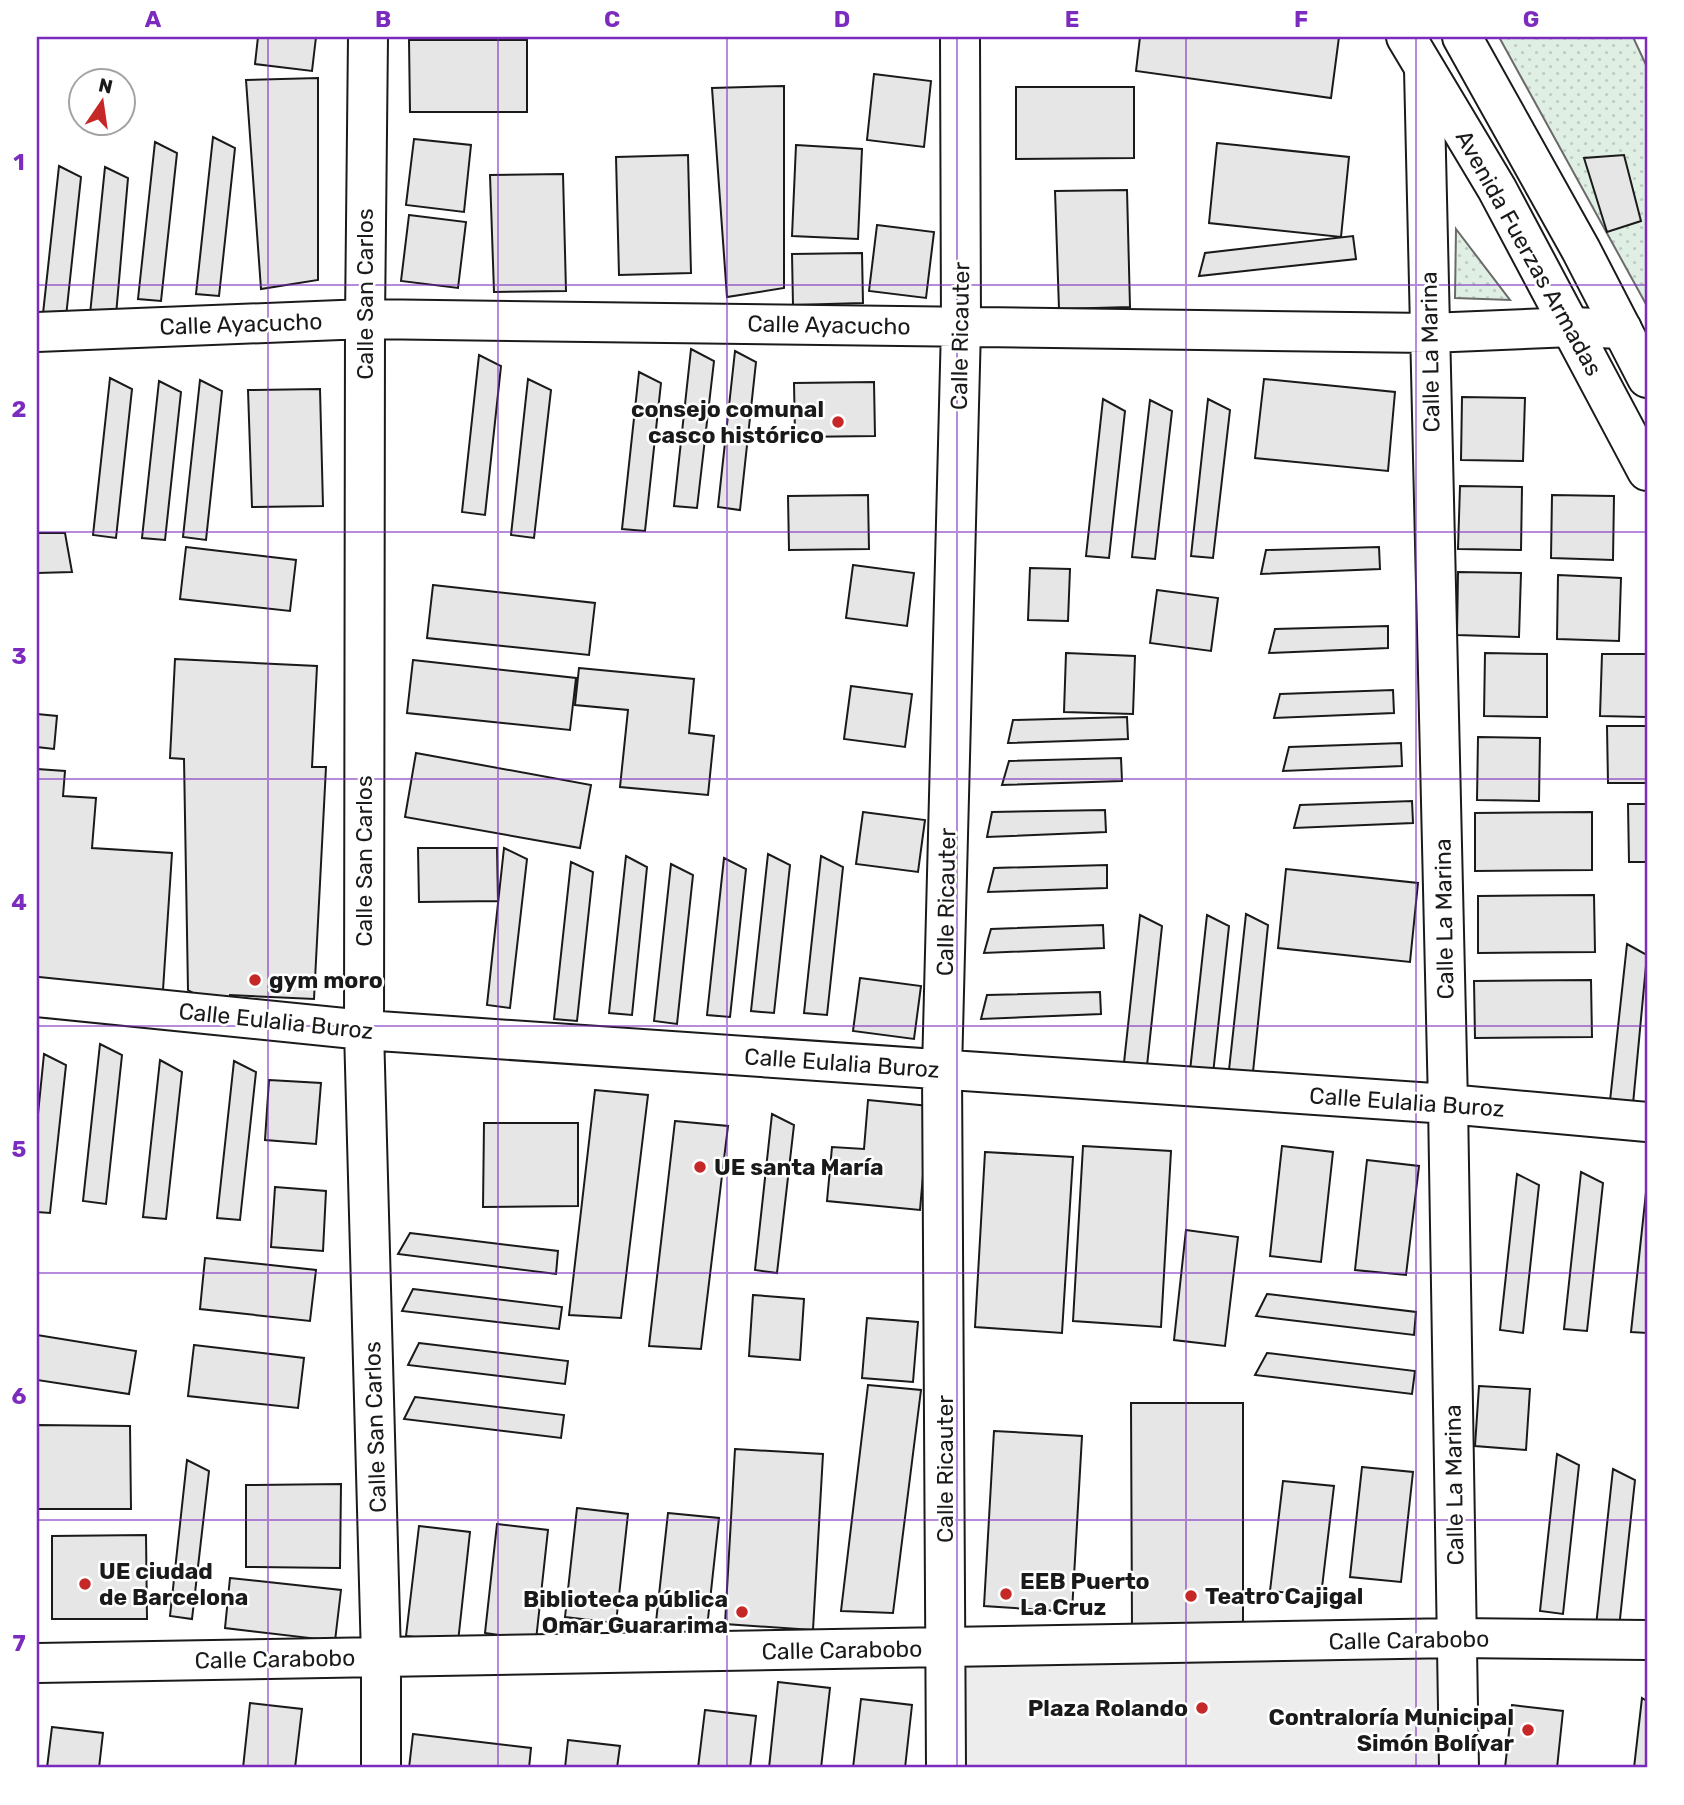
<svg xmlns="http://www.w3.org/2000/svg" width="1684" height="1805" font-family="Rubik,sans-serif">
	<style>
		.green { fill: url(#green-dots); stroke: #6a6a6a; stroke-width: 2 }
		.parking { fill: #ededed; stroke: #6a6a6a; stroke-width: 2 }
		.building { fill: #e6e6e6; stroke: #1a1a1a; stroke-width: 2 }
		.lines { fill: none; stroke-linecap: round; stroke-linejoin: round }
		.street-casing { stroke: #1a1a1a; stroke-width: 42 }
		.secondary-casing { stroke: #1a1a1a; stroke-width: 42 }
		.street { stroke: #fff; stroke-width: 38 }
		.secondary { stroke: #fff; stroke-width: 38 }
		.grid { fill: none; stroke: #7b2cbf; stroke-width: 2; stroke-opacity: 0.55 }
		.poi-dot { fill: #c62828; stroke: #fff; stroke-width: 2.5 }
		.labels { text-anchor: middle; dominant-baseline: central; stroke-width: 5; stroke-linejoin: round; paint-order: stroke }
		.street-label { font-size: 23px; fill: #1a1a1a; stroke: #fff }
		.poi-label { font-size: 23px; font-weight: bold; fill: #1a1a1a; stroke: #fff; text-anchor: start }
		.neatline { fill: none; stroke: #7b2cbf; stroke-width: 2.5 }
		.grid-label { font-size: 23px; text-anchor: middle; font-weight: bold; fill: #7b2cbf }
	</style>
	<defs>
		<pattern id="green-dots" width="8" height="8" patternUnits="userSpaceOnUse" patternTransform="scale(1.75)"><rect width="8" height="8" fill="#e0efe3"/><path d="M2 2h.1M6 6h.1" fill="none" stroke="#c0ccc2" stroke-width="1.8" stroke-linecap="round"/></pattern>
	</defs>
	<rect width="100%" height="100%" fill="#fff"/>
	<!-- green -->
	<path class="green" d="M1499,37H1633L1647,67V306Z
		M1456,229L1510,300L1455,298Z"/>
	<!-- parking -->
	<path class="parking" d="M1456,1638L1459,1768H946V1648Z"/>
	<!-- building -->
	<path class="building" d="M258,37H316L312,71L255,64Z
		M1140,37H1339L1331,98L1136,71Z
		M409,40H527V112H410Z
		M874,74L931,81L924,147L867,140Z
		M318,78V280L261,289L246,80Z
		M784,86V288L727,297L712,88Z
		M1016,87H1134V158L1016,159Z
		M213,137L235,148L219,296L196,294Z
		M414,139L471,145L464,212L406,205Z
		M155,142L177,153L161,301L138,299Z
		M1217,143L1349,157L1341,237L1209,223Z
		M796,145L862,149L858,239L792,236Z
		M688,155L691,273L619,275L616,157Z
		M1624,155L1641,221L1607,232L1584,158Z
		M59,166L81,177L65,326L42,323Z
		M105,167L128,178L116,315L89,324Z
		M563,174L566,291L494,292L490,175Z
		M1127,190L1130,307L1059,309L1055,191Z
		M409,215L466,222L458,288L401,281Z
		M877,225L934,232L926,298L869,291Z
		M1353,236L1356,259L1199,276L1205,253Z
		M862,253L863,303L793,305L792,254Z
		M691,349L714,361L697,508L674,506Z
		M735,351L756,362L740,510L718,507Z
		M479,355L501,366L485,515L462,512Z
		M639,372L661,383L645,531L622,529Z
		M110,378L132,389L116,538L93,535Z
		M528,379L551,390L534,538L511,535Z
		M1264,379L1395,392L1388,471L1255,458Z
		M200,380L222,391L206,540L183,537Z
		M159,381L181,392L165,540L142,538Z
		M874,382L875,436L795,437L794,383Z
		M320,389L323,506L252,507L248,390Z
		M1462,397L1525,398L1523,461L1461,460Z
		M1103,399L1125,411L1109,558L1086,556Z
		M1208,399L1230,410L1213,558L1191,556Z
		M1150,400L1172,411L1155,559L1132,557Z
		M1460,486L1522,487L1521,550L1458,549Z
		M868,495L869,549L789,550L788,496Z
		M1552,495L1614,496L1613,560L1551,558Z
		M37,533H65L72,572L37,573Z
		M186,547L296,560L290,611L180,599Z
		M1379,547L1380,569L1261,574L1266,550Z
		M853,565L914,573L907,626L846,618Z
		M1030,568L1070,569L1068,621L1028,620Z
		M1458,572L1521,573L1519,637L1457,635Z
		M1558,575L1621,578L1619,641L1557,639Z
		M433,585L595,603L589,655L427,638Z
		M1157,590L1218,598L1211,651L1150,643Z
		M1388,626V648L1269,653L1275,629Z
		M1066,653L1135,656L1133,714L1064,712Z
		M1485,653L1547,654V717L1484,716Z
		M1602,654H1647V717L1600,716Z
		M175,659L317,666L312,767H326L314,999L230,995V1014L188,990L184,759L170,758Z
		M413,660L576,678L570,730L407,713Z
		M579,668L694,679L689,733L714,736L708,795L620,787L628,710L575,705Z
		M851,686L912,694L905,747L844,739Z
		M1393,690L1394,713L1274,718L1280,694Z
		M37,714L57,716L54,749L37,747Z
		M1127,717L1128,739L1008,743L1013,720Z
		M1607,726H1647V783H1608Z
		M1478,737L1540,738L1539,801L1477,800Z
		M1401,743L1402,766L1283,771L1289,747Z
		M416,753L591,785L580,848L405,817Z
		M1121,758L1122,781L1002,785L1009,761Z
		M37,769L65,771L63,796L96,798L92,848L172,853L163,990L37,982Z
		M1412,801L1413,823L1294,828L1300,805Z
		M1628,804H1647V862H1629Z
		M1105,810L1106,832L987,837L992,812Z
		M863,812L925,820L918,872L856,864Z
		M1592,812V870L1475,871V813Z
		M418,848H497L498,901L419,902Z
		M504,848L527,859L510,1008L487,1005Z
		M768,854L790,865L774,1013L751,1011Z
		M626,856L647,867L632,1015L609,1013Z
		M821,856L843,867L827,1015L804,1013Z
		M724,858L746,869L730,1017L707,1015Z
		M571,862L593,872L577,1021L554,1019Z
		M671,864L693,875L677,1024L654,1021Z
		M1107,865V888L988,892L994,868Z
		M1286,869L1418,883L1410,962L1278,948Z
		M1594,895L1595,952L1478,953V896Z
		M1246,914L1268,925L1253,1072L1229,1070Z
		M1140,915L1162,926L1146,1075L1123,1072Z
		M1207,915L1229,926L1213,1074L1190,1071Z
		M1103,925L1104,948L984,953L991,929Z
		M1627,944L1647,955L1633,1104L1610,1101Z
		M860,978L921,986L914,1039L853,1031Z
		M1591,980L1592,1037L1475,1038L1474,981Z
		M1100,992L1101,1014L981,1019L987,995Z
		M100,1044L122,1055L106,1204L83,1201Z
		M44,1054L66,1065L50,1213L37,1212V1124Z
		M160,1060L182,1072L166,1219L143,1217Z
		M234,1061L256,1072L240,1220L217,1218Z
		M269,1080L321,1083L316,1144L265,1140Z
		M595,1090L648,1095L621,1318L569,1315Z
		M868,1100L929,1106L920,1210L827,1201L832,1147L864,1149Z
		M772,1114L794,1125L777,1273L755,1270Z
		M675,1121L728,1126L701,1349L649,1346Z
		M484,1123H578V1206L483,1207Z
		M1083,1146L1171,1151L1161,1327L1073,1321Z
		M1282,1146L1333,1152L1321,1262L1270,1256Z
		M985,1152L1073,1157L1062,1333L975,1327Z
		M1367,1160L1419,1166L1406,1275L1355,1270Z
		M1581,1172L1603,1183L1587,1331L1564,1329Z
		M1517,1174L1539,1185L1523,1333L1500,1330Z
		M1647,1183V1333L1631,1332Z
		M275,1187L326,1191L323,1251L271,1247Z
		M1186,1230L1238,1237L1225,1346L1174,1340Z
		M410,1233L558,1251L556,1274L398,1254Z
		M205,1258L316,1270L310,1321L200,1309Z
		M413,1289L562,1307L559,1329L402,1311Z
		M1267,1294L1416,1312L1414,1335L1256,1316Z
		M753,1295L804,1299L800,1360L749,1356Z
		M867,1318L918,1322L913,1382L862,1378Z
		M37,1335L136,1351L129,1394L37,1380Z
		M419,1343L568,1361L565,1384L408,1365Z
		M194,1345L304,1358L298,1408L188,1396Z
		M1267,1353L1415,1371L1412,1394L1255,1375Z
		M868,1385L921,1390L893,1613L841,1611Z
		M1479,1386L1530,1389L1526,1450L1475,1446Z
		M415,1397L564,1415L561,1438L404,1419Z
		M1131,1403H1243V1630H1132Z
		M37,1425L130,1426L131,1509H37Z
		M994,1431L1082,1436L1072,1612L984,1606Z
		M735,1449L823,1454L813,1630L725,1624Z
		M1557,1454L1579,1465L1563,1614L1540,1611Z
		M187,1460L209,1471L192,1619L170,1616Z
		M1362,1467L1413,1472L1401,1582L1350,1577Z
		M1613,1469L1635,1480L1619,1628L1596,1626Z
		M1283,1481L1334,1486L1321,1596L1270,1591Z
		M341,1484L340,1568L246,1567V1485Z
		M577,1508L628,1514L616,1623L565,1617Z
		M668,1513L719,1518L707,1628L656,1622Z
		M497,1524L548,1530L536,1640L485,1633Z
		M419,1526L470,1532L458,1642L406,1636Z
		M146,1535L147,1619H52V1536Z
		M230,1578L341,1590L335,1641L225,1628Z
		M778,1682L830,1688L821,1768H769Z
		M1642,1698L1647,1701V1768H1634Z
		M861,1699L912,1705L905,1768H853Z
		M250,1703L302,1709L295,1768H243Z
		M1512,1705L1563,1711L1557,1768H1505Z
		M705,1710L756,1716L750,1768H698Z
		M52,1727L103,1733L99,1768H47Z
		M413,1734L531,1748L529,1768H409Z
		M568,1740L620,1746L617,1768H565Z"/>
	<g class="lines">
		<defs>
			<path id="street" d="M368,37L365,319L364,1030L381,1657V1768
				M1424,69L1448,1104L1459,1768
				M37,332L365,319L1429,333L1572,327L1622,329
				M37,997L364,1030L1448,1104L1647,1122
				M37,1663L1456,1638L1647,1640
				M946,1768L942,1070L961,327L960,37"/>
			<path id="secondary" d="M1406,37L1497,189L1647,471
				M1462,37L1581,250L1647,378"/>
		</defs>
		<!-- street casing -->
		<use href="#street" class="street-casing"/>
		<!-- secondary casing -->
		<use href="#secondary" class="secondary-casing"/>
		<!-- street -->
		<use href="#street" class="street"/>
		<!-- secondary -->
		<use href="#secondary" class="secondary"/>
	</g>
	<!-- grid -->
	<path class="grid" d="M268,37V1768M498,37V1768M727,37V1768M957,37V1768M1186,37V1768M1416,37V1768M37,285H1647M37,532H1647M37,779H1647M37,1026H1647M37,1273H1647M37,1520H1647"/>
	<!-- markers -->
	<g class="poi-dot">
		<circle cx="838" cy="422" r="7"/>
		<circle cx="255" cy="980" r="7"/>
		<circle cx="700" cy="1167" r="7"/>
		<circle cx="85" cy="1584" r="7"/>
		<circle cx="1006" cy="1594" r="7"/>
		<circle cx="1191" cy="1596" r="7"/>
		<circle cx="742" cy="1612" r="7"/>
		<circle cx="1202" cy="1708" r="7"/>
		<circle cx="1528" cy="1730" r="7"/>
	</g>
	<g class="labels">
		<!-- street labels -->
		<g class="street-label">
			<text transform="translate(1529 253) rotate(61)">Avenida Fuerzas Armadas</text>
			<text transform="translate(365 294) rotate(-90)">Calle San Carlos</text>
			<text transform="translate(241 324) rotate(-2)">Calle Ayacucho</text>
			<text transform="translate(829 325) rotate(1)">Calle Ayacucho</text>
			<text transform="translate(960 336) rotate(-89)">Calle Ricauter</text>
			<text transform="translate(1430 352) rotate(-91)">Calle La Marina</text>
			<text transform="translate(364 861) rotate(-90)">Calle San Carlos</text>
			<text transform="translate(946 902) rotate(-89)">Calle Ricauter</text>
			<text transform="translate(1444 919) rotate(-91)">Calle La Marina</text>
			<text transform="translate(276 1021) rotate(6)">Calle Eulalia Buroz</text>
			<text transform="translate(842 1063) rotate(4)">Calle Eulalia Buroz</text>
			<text transform="translate(1407 1102) rotate(4)">Calle Eulalia Buroz</text>
			<text transform="translate(375 1427) rotate(-92)">Calle San Carlos</text>
			<text transform="translate(945 1469) rotate(-90)">Calle Ricauter</text>
			<text transform="translate(1454 1485) rotate(-91)">Calle La Marina</text>
			<text transform="translate(1409 1640) rotate(-1)">Calle Carabobo</text>
			<text transform="translate(842 1650) rotate(-1)">Calle Carabobo</text>
			<text transform="translate(275 1659) rotate(-1)">Calle Carabobo</text>
		</g>
		<!-- poi labels -->
		<g class="poi-label">
			<text x="824" y="409" text-anchor="end">consejo comunal<tspan x="824" dy="26">casco histórico</tspan></text>
			<text x="269" y="980">gym moro</text>
			<text x="714" y="1167">UE santa María</text>
			<text x="99" y="1571">UE ciudad<tspan x="99" dy="26">de Barcelona</tspan></text>
			<text x="1020" y="1581">EEB Puerto<tspan x="1020" dy="26">La Cruz</tspan></text>
			<text x="1205" y="1596">Teatro Cajigal</text>
			<text x="728" y="1599" text-anchor="end">Biblioteca pública<tspan x="728" dy="26">Omar Guararima</tspan></text>
			<text x="1188" y="1708" text-anchor="end">Plaza Rolando</text>
			<text x="1514" y="1717" text-anchor="end">Contraloría Municipal<tspan x="1514" dy="26">Simón Bolívar</tspan></text>
		</g>
	</g>
	<!-- border -->
	<rect width="1684" height="1805" fill="none" stroke="#ffffff" stroke-width="77"/>
	<!-- north arrow -->
	<g transform="translate(102 102) rotate(13)"><circle r="33" fill="#ffffff" stroke="#a3a3a3" stroke-width="2"/>
	<path d="M0-5L12 26L0 18L-12 26Z" fill="#c62828"/>
	<text y="-10" font-size="19" font-weight="bold" text-anchor="middle" fill="#1a1a1a">N</text>
	</g>
	<rect x="38" y="38" width="1608" height="1728" class="neatline"/>
	<g class="grid-label">
		<text x="153" y="27">A</text>
		<text x="383" y="27">B</text>
		<text x="612" y="27">C</text>
		<text x="842" y="27">D</text>
		<text x="1072" y="27">E</text>
		<text x="1301" y="27">F</text>
		<text x="1531" y="27">G</text>
		<text x="19" y="170">1</text>
		<text x="19" y="417">2</text>
		<text x="19" y="664">3</text>
		<text x="19" y="910">4</text>
		<text x="19" y="1157">5</text>
		<text x="19" y="1404">6</text>
		<text x="19" y="1651">7</text>
	</g>
</svg>
